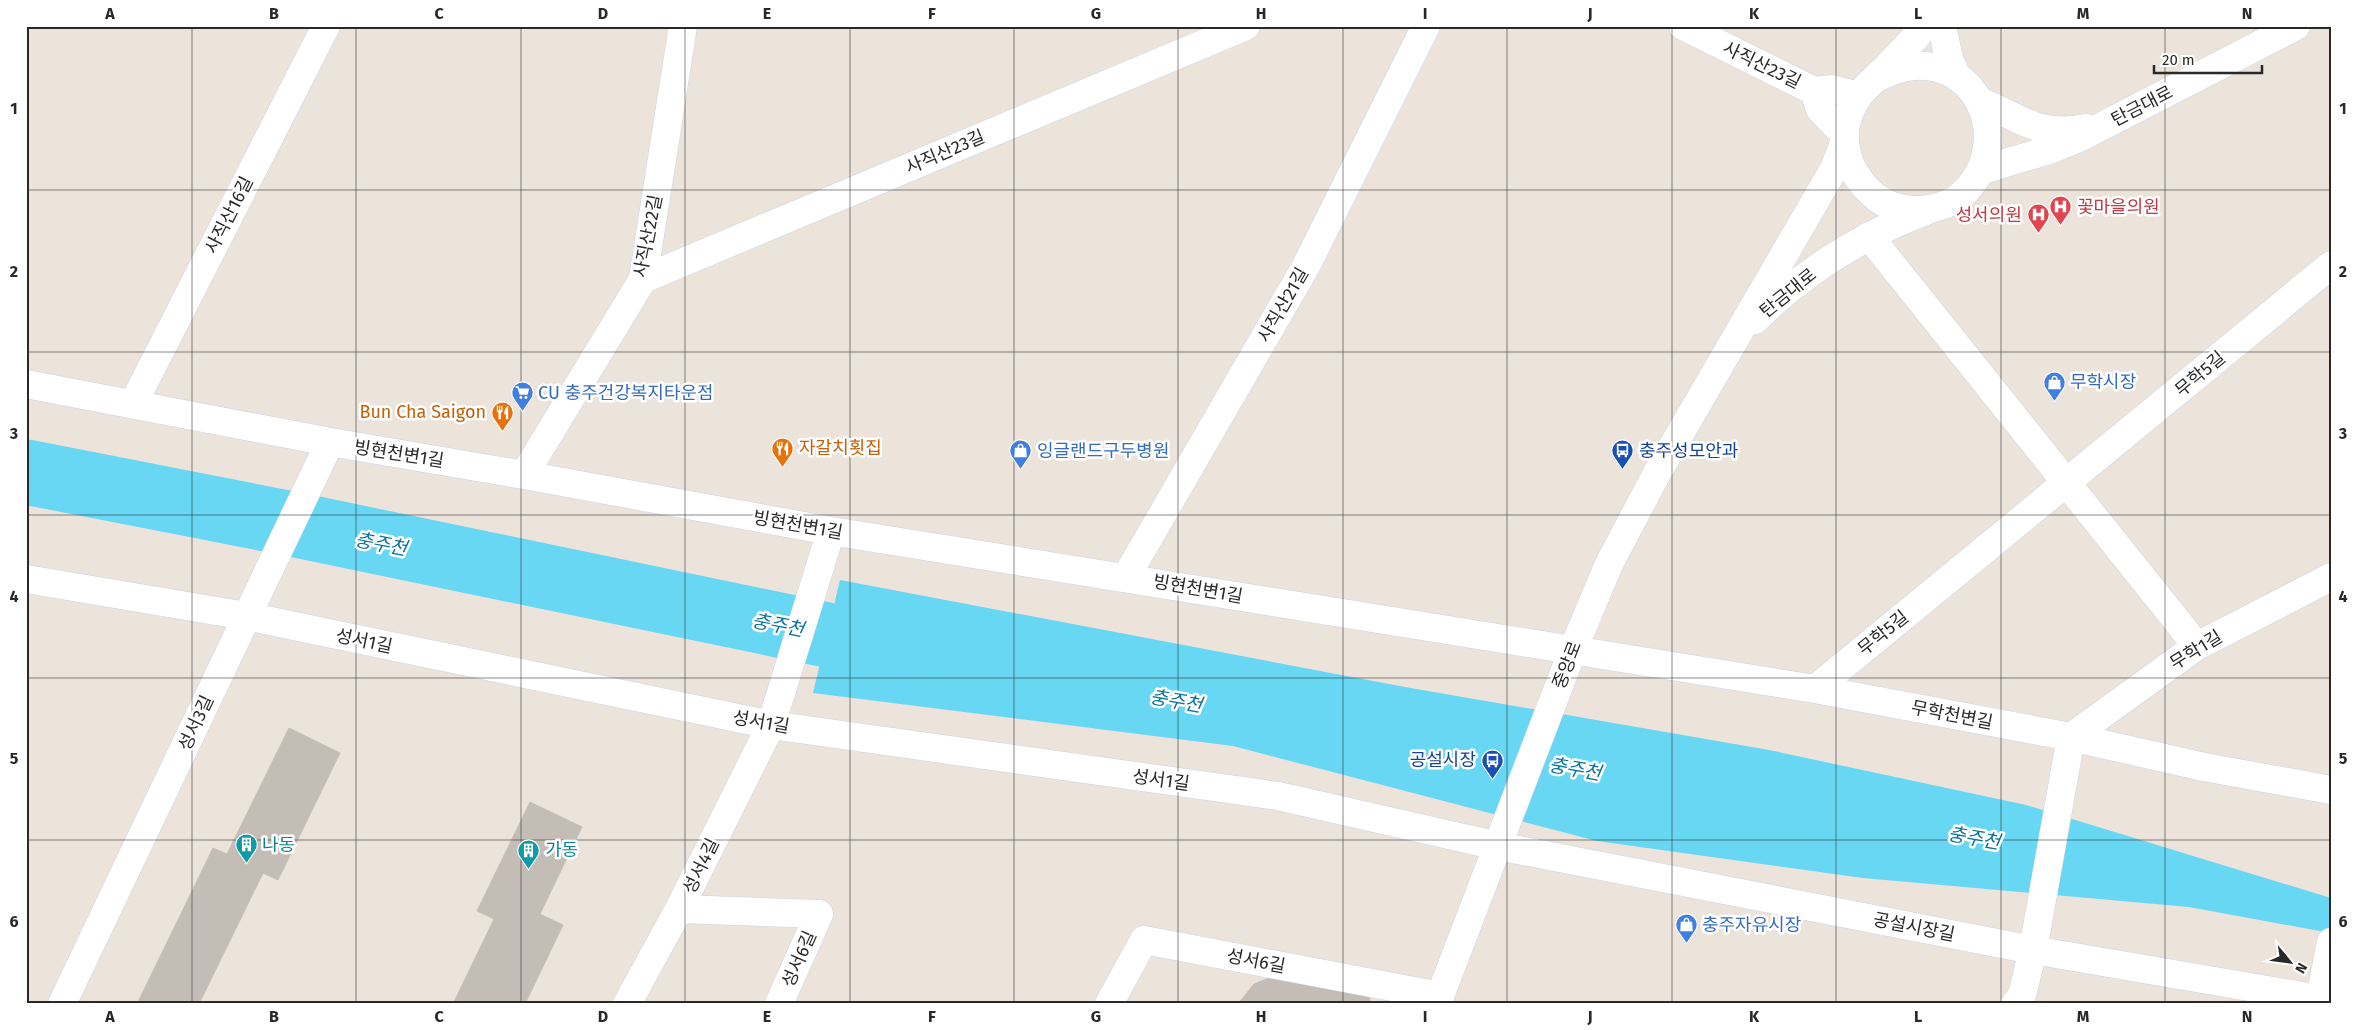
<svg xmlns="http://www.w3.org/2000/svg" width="2357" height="1030" font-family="'Fira Sans','Noto Sans KR',sans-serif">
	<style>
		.water { fill: #67d7f4 }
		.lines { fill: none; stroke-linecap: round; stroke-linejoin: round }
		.river { stroke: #67d7f4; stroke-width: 65 }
		.building { fill: #c4bdb6; stroke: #c7bfb3 }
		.street-casing { stroke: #cfd4e3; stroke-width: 29 }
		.secondary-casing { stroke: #cfd4e3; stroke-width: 29 }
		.street { stroke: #fff; stroke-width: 28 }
		.secondary { stroke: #fff; stroke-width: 28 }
		.grid { fill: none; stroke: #292929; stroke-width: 1; stroke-opacity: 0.55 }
		.labels { text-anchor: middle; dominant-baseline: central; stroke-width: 5; stroke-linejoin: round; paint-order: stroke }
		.street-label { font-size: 18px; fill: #292929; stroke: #fff }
		.health-label { font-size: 18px; fill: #be3a42; stroke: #fff; text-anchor: start }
		.shop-label { font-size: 18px; fill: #366cbe; stroke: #fff; text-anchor: start }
		.food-label { font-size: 18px; fill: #c56008; stroke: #fff; text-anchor: end }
		.transit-label { font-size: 18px; fill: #164399; stroke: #fff; text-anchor: start }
		.culture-label { font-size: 18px; fill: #0d838f; stroke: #fff; text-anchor: start }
		.water-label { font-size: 19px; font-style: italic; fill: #07739e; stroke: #fff }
		.neatline { fill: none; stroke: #292929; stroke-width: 2 }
		.grid-label { font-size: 16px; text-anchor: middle; font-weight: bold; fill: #292929 }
	</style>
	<rect width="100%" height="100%" fill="#ece3da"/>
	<!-- water -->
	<path class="water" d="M840,580L1405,687L1769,750L2026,805L2331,898V933L2189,907L1863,878L1597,841L1233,746L813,693Z"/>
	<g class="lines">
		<!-- river -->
		<path class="river" d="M26,472L297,525L914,653"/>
	</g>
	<!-- building -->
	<path class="building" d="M289,728L340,753L278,880L263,873L199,1004H137L213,848L227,854Z
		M530,802L582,827L540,914L563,925L525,1004H453L494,919L477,911Z
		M1279,974L1369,997L1371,1004H1238L1254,984Z"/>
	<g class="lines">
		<defs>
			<path id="street" d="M1683,26L1814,91
				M1844,134L1820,109L1814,91L1832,89L1858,96
				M1869,236L2197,646
				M643,279L1246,26
				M26,384L330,442L524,475L831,531L1815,689L2071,737L2204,767L2331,790
				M133,404L326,26
				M524,475L643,279L683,26
				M1126,577L1306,266L1426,26
				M26,579L246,616L771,725L1278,796L1498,846L2033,950L2331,1001
				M1815,689L2331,265
				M679,909L819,914L779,1004
				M62,1004L330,442
				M627,1004L679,909L771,725L831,531
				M1109,1004L1144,940L1440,996
				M2015,1004L2022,995L2033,950L2071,737L2197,646L2331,577
				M2319,1004L2331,942"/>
			<path id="secondary" d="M1942,26L1949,59L1957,77
				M1875,79C1888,72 1899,67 1914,66C1976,61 2008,132 1974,181C1968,189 1959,199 1949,203C1926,213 1897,213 1877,198C1845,172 1834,134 1857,98C1863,89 1873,81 1881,73C1896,58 1911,43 1925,26
				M1979,101C2021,117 2036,138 2086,128
				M1982,170L2049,150L2079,138L2296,26
				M1755,320C1803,272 1863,235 1926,211
				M1437,1004L1572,652L1609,564L1656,475L1835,167L1844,143"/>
		</defs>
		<!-- street casing -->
		<use href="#street" class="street-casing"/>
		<!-- secondary casing -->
		<use href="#secondary" class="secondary-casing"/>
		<!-- street -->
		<use href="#street" class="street"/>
		<!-- secondary -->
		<use href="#secondary" class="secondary"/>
	</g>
	<!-- grid -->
	<path class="grid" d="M192,26V1004M356,26V1004M521,26V1004M685,26V1004M850,26V1004M1014,26V1004M1178,26V1004M1343,26V1004M1507,26V1004M1672,26V1004M1836,26V1004M2001,26V1004M2165,26V1004M26,190H2331M26,352H2331M26,515H2331M26,678H2331M26,840H2331"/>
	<!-- icons -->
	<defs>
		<symbol id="hospital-pin" viewBox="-11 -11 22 30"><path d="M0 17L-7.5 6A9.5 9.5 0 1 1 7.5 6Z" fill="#e0444e" stroke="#fff"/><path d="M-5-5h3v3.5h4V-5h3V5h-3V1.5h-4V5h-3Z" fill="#fff"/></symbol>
		<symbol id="shop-pin" viewBox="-11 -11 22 30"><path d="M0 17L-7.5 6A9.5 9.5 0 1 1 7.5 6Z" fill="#3f7fe0" stroke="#fff"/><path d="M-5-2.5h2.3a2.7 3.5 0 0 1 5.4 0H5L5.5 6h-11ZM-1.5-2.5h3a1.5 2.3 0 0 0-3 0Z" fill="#fff"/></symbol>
		<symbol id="supermarket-pin" viewBox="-11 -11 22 30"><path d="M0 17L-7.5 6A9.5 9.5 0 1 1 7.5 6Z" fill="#3f7fe0" stroke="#fff"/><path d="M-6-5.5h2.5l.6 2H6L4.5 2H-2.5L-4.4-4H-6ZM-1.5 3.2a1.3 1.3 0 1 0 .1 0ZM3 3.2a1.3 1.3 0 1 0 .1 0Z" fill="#fff"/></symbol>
		<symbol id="restaurant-pin" viewBox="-11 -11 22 30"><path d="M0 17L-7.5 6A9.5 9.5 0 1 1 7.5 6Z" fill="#e8710a" stroke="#fff"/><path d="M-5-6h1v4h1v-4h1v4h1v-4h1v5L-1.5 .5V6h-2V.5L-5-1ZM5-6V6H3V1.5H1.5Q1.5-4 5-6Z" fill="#fff"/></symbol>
		<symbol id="bus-pin" viewBox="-11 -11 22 30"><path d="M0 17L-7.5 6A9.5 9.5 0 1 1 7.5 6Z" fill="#1a4fb4" stroke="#fff"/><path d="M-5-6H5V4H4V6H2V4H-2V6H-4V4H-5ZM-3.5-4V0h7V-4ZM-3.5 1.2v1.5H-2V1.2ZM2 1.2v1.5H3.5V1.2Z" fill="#fff"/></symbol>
		<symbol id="building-pin" viewBox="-11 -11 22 30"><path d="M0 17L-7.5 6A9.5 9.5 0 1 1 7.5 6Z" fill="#0f9aa8" stroke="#fff"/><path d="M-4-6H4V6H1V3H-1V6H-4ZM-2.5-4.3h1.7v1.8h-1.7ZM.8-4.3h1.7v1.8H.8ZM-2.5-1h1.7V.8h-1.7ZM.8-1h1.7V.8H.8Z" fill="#fff"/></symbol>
	</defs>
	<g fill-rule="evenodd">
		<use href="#hospital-pin" x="2048" y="194" width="25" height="34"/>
		<use href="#hospital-pin" x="2026" y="202" width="25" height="34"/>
		<use href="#shop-pin" x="2042" y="370" width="25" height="34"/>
		<use href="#supermarket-pin" x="510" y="380" width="25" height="34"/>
		<use href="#restaurant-pin" x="490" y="400" width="25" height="34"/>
		<use href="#restaurant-pin" x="770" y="436" width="25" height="34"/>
		<use href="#shop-pin" x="1008" y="438" width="25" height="34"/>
		<use href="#bus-pin" x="1610" y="438" width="25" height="34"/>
		<use href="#bus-pin" x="1480" y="748" width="25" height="34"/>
		<use href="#building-pin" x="234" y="832" width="25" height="34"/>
		<use href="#building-pin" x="516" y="838" width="25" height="34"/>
		<use href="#shop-pin" x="1674" y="912" width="25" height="34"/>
	</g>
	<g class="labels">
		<!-- street labels -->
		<g class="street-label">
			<text transform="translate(1762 65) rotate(26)">사직산23길</text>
			<text transform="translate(2142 106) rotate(-27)">탄금대로</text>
			<text transform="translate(945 152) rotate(-23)">사직산23길</text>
			<text transform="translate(229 215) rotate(-63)">사직산16길</text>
			<text transform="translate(648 236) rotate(-79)">사직산22길</text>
			<text transform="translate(1788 293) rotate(-39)">탄금대로</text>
			<text transform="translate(1283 305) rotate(-60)">사직산21길</text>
			<text transform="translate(2200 374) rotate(-40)">무학5길</text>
			<text transform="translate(399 454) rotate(9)">빙현천변1길</text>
			<text transform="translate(798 525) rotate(10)">빙현천변1길</text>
			<text transform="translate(1198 589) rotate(10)">빙현천변1길</text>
			<text transform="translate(1883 633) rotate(-39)">무학5길</text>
			<text transform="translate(364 641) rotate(12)">성서1길</text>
			<text transform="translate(2196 650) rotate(-32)">무학1길</text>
			<text transform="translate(1567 665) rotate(-69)">중앙로</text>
			<text transform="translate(1952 715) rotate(11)">무학천변길</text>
			<text transform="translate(761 722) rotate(10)">성서1길</text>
			<text transform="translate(196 723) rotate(-65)">성서3길</text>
			<text transform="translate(1161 780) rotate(8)">성서1길</text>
			<text transform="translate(701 866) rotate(-64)">성서4길</text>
			<text transform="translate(1914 927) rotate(11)">공설시장길</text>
			<text transform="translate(799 959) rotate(-66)">성서6길</text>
			<text transform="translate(1256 961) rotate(11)">성서6길</text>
		</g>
		<!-- health labels -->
		<g class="health-label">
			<text x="2077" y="207">꽃마을의원</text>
			<text x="2022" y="215" text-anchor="end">성서의원</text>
		</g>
		<!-- shop labels -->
		<g class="shop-label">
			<text x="2070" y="382">무학시장</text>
			<text x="538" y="393">CU 충주건강복지타운점</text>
			<text x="1037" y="451">잉글랜드구두병원</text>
			<text x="1702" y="925">충주자유시장</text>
		</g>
		<!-- food labels -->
		<g class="food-label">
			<text x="486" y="412">Bun Cha Saigon</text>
			<text x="799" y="448" text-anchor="start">자갈치횟집</text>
		</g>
		<!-- transit labels -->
		<g class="transit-label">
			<text x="1639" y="451">충주성모안과</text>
			<text x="1476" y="760" text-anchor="end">공설시장</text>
		</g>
		<!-- culture labels -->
		<g class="culture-label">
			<text x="262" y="845">나동</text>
			<text x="545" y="850">가동</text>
		</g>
		<!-- water labels -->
		<g class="water-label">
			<text transform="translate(381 544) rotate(11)">충주천</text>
			<text transform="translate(778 625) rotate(11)">충주천</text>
			<text transform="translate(1176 701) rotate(10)">충주천</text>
			<text transform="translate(1575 769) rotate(10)">충주천</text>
			<text transform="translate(1974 838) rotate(10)">충주천</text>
		</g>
	</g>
	<!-- border -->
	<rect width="2357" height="1030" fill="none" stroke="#ffffff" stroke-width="55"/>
	<!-- north arrow -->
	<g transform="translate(2290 962) rotate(119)" stroke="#ffffff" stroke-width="4" paint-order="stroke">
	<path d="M0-4L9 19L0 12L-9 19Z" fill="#292929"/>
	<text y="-8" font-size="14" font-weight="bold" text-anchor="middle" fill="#292929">N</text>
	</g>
	<!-- scale -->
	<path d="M2154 65v8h108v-8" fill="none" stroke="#292929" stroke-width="2.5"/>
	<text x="2162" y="65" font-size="15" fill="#292929" stroke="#ffffff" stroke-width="4" paint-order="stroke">20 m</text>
	<rect x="28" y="28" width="2302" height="974" class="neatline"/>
	<g class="grid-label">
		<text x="110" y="19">A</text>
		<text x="274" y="19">B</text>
		<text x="439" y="19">C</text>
		<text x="603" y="19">D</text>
		<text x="767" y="19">E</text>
		<text x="932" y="19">F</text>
		<text x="1096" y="19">G</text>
		<text x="1261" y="19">H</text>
		<text x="1425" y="19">I</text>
		<text x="1590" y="19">J</text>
		<text x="1754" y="19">K</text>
		<text x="1918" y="19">L</text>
		<text x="2083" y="19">M</text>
		<text x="2247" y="19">N</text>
		<text x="14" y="114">1</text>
		<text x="2343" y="114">1</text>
		<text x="14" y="277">2</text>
		<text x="2343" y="277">2</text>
		<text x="14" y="439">3</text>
		<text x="2343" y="439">3</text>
		<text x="14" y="602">4</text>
		<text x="2343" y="602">4</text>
		<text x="14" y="764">5</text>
		<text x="2343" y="764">5</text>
		<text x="14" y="927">6</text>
		<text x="2343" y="927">6</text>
		<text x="110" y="1022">A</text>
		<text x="274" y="1022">B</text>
		<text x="439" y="1022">C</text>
		<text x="603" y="1022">D</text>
		<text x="767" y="1022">E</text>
		<text x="932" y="1022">F</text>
		<text x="1096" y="1022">G</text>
		<text x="1261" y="1022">H</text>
		<text x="1425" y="1022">I</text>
		<text x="1590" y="1022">J</text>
		<text x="1754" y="1022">K</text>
		<text x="1918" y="1022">L</text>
		<text x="2083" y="1022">M</text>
		<text x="2247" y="1022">N</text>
	</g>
</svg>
